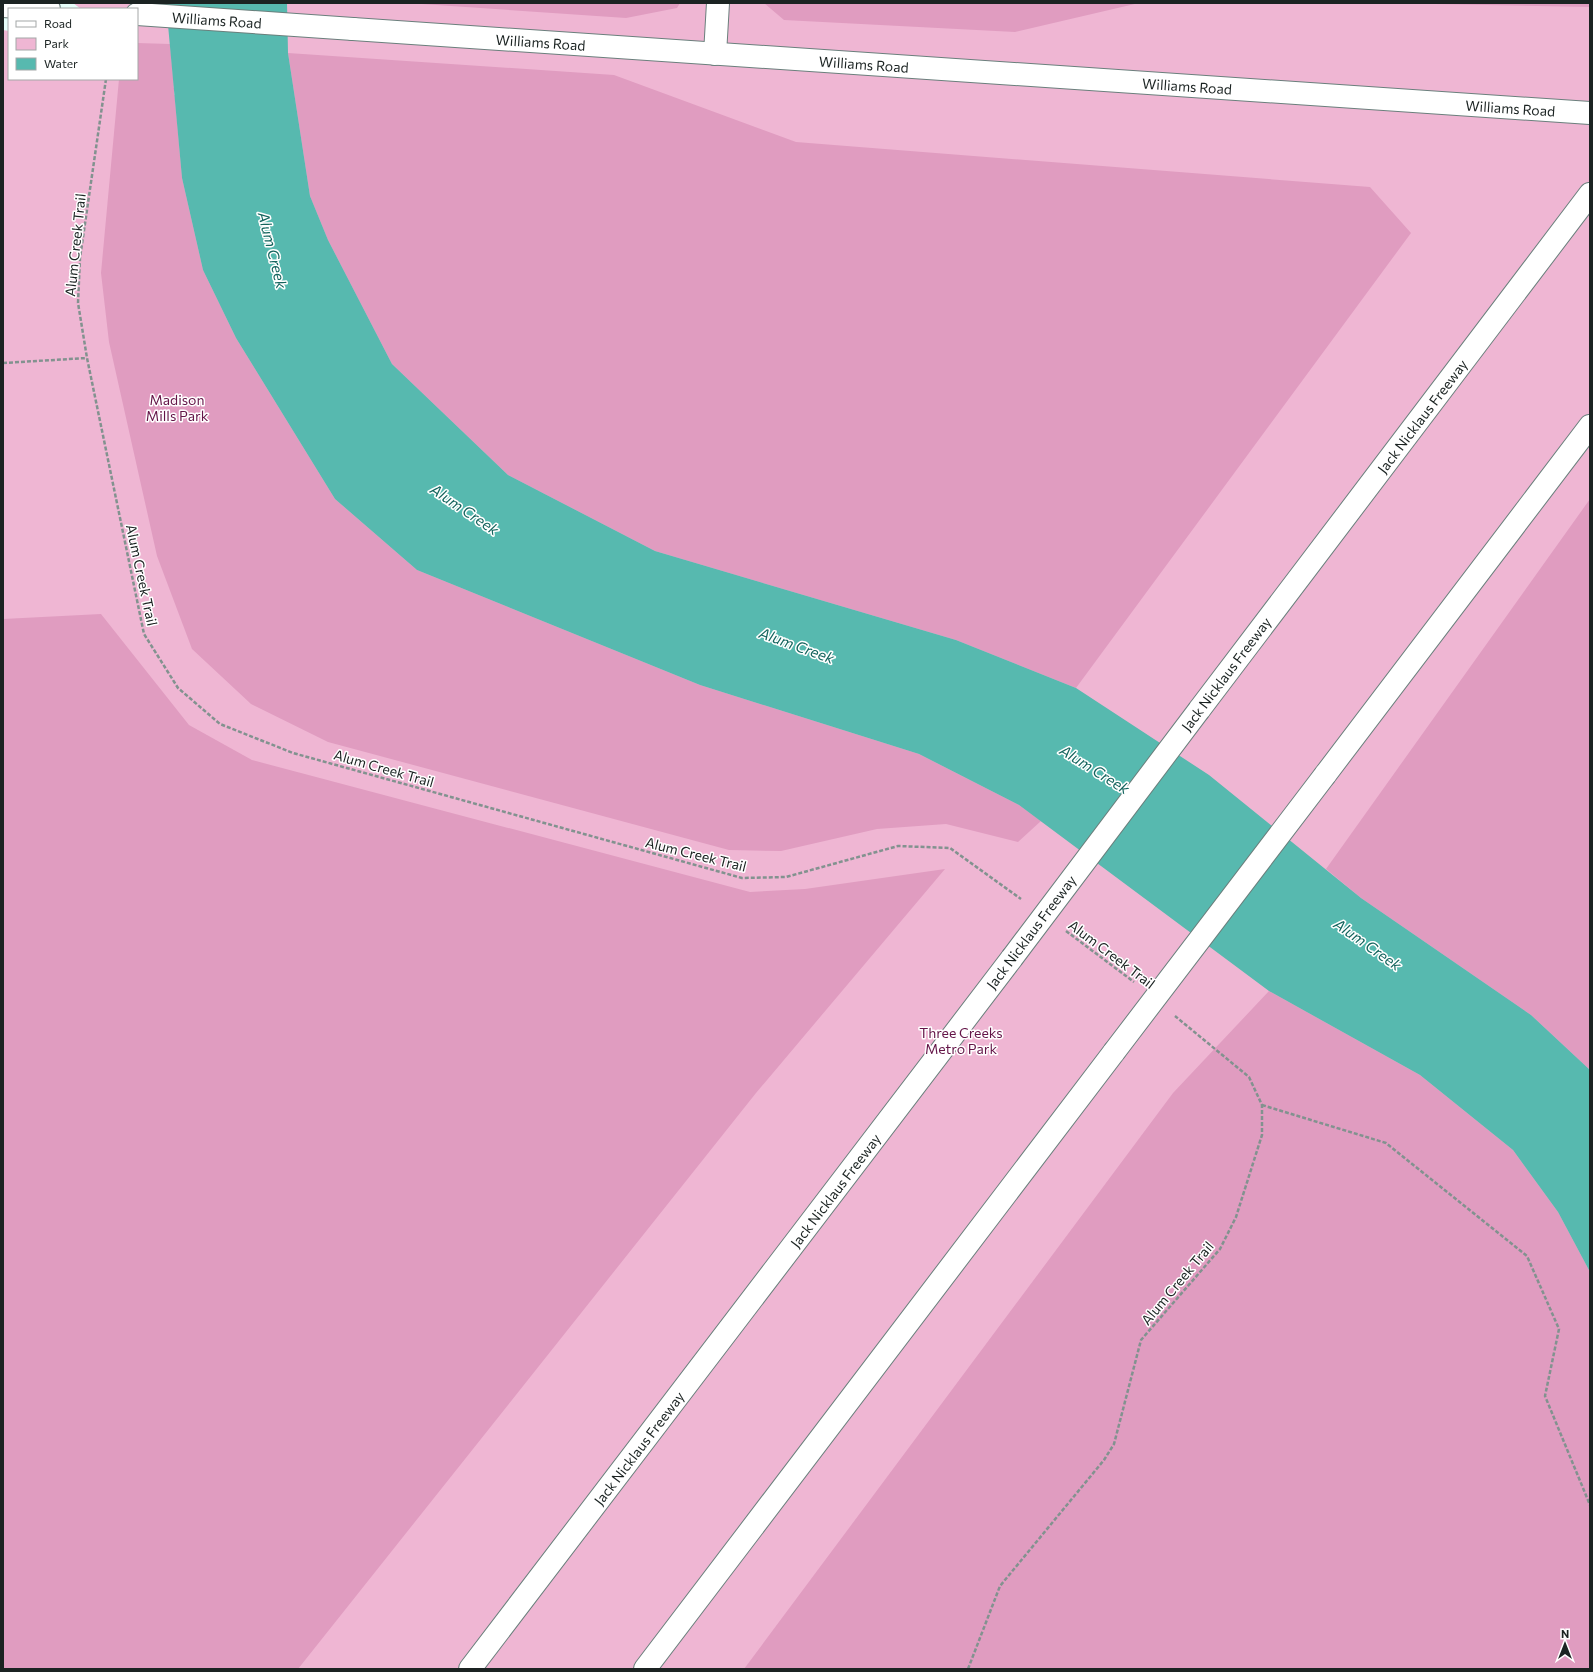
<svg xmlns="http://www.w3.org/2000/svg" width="1593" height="1672" font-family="Commissioner,sans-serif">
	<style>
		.green { fill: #efb6d3 }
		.forest { fill: #e09cc0 }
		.water { fill: #57b9af }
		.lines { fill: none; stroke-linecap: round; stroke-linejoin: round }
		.minor-casing { stroke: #6a7f7c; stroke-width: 24 }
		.major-casing { stroke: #6a7f7c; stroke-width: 24 }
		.highway-casing { stroke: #6a7f7c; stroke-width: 24 }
		.path { stroke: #82928f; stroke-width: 2.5; stroke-dasharray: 4 2; stroke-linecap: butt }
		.minor { stroke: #fff; stroke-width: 22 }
		.major { stroke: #fff; stroke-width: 22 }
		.highway { stroke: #fff; stroke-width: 22 }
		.highway-bridge-casing { stroke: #6a7f7c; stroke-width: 24; stroke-linecap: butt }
		.highway-bridge { stroke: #fff; stroke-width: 22 }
		.labels { text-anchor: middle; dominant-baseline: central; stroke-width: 3; stroke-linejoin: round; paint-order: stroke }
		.street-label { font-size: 14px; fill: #1b2322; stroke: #fff }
		.park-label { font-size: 14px; fill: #641548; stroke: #fff }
		.water-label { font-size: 15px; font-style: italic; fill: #14655e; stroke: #fff }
	</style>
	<rect width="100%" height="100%" fill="#e7fefa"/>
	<!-- green -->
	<path class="green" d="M73,3H1590V1669H3V30L9,31V79H119V89L185,96L137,56V9H81Z"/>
	<!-- forest -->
	<path class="forest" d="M407,3H680L677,8L626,18Z
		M764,3H1139L1015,32L784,20Z
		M1383,3H1590V7Z
		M137,43L170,44L182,178L203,270L236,338L335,499L417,570L700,685L919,754L1019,805L1041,821L1018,842L946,824L877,829L781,851L729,850L328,742L251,704L192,649L157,556L109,342L101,273L119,79H137Z
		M288,53L614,75L796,142L1370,187L1411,233L1076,688L956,640L655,551L508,475L392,364L328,240L310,196Z
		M1590,499V1070L1531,1015L1361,898L1326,869Z
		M101,614L189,725L252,760L750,892L805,889L945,869L756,1093L298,1669H3V619Z
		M1269,991L1420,1075L1513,1150L1558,1212L1590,1272V1669H744L1173,1093Z"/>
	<!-- water -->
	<path class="water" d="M166,3H287L288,53L310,196L328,240L392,364L508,475L655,551L956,640L1076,688L1209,775L1361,898L1531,1015L1590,1070V1272L1558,1212L1513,1150L1420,1075L1269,991L1019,805L919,754L700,685L417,570L335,499L236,338L203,270L182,178Z"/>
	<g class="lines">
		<defs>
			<g id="minor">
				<path id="s1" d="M137,14L353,29"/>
				<path d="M715,54L718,3"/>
			</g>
			<g id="major">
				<path d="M3,6L49,9"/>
				<path id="s2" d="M353,29L1590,113"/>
			</g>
			<g id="highway">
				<path id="s3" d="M1199,710L1590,194"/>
				<path d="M1325,775L1590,426"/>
				<path id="s4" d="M470,1669L1012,958"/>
				<path d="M645,1669L1114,1052"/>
			</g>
		</defs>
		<!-- minor casing -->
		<use href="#minor" class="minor-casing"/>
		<!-- major casing -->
		<use href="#major" class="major-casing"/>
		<!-- highway casing -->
		<use href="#highway" class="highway-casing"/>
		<!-- path -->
		<path class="path" d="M106,79L80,258L78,303L87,358L144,634L178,688L220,724L293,753L742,878L786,877L898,846L950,848L1021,899
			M3,363L87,358
			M1066,931L1134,982
			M1262,1105L1386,1143L1527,1256L1559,1329L1545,1396L1590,1505
			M968,1669L1000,1586L1104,1460L1114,1444L1141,1340L1220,1249L1236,1217L1262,1135V1105L1249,1077L1175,1016"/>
		<!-- minor -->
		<use href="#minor" class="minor"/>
		<!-- major -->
		<use href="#major" class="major"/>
		<!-- highway -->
		<use href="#highway" class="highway"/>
		<defs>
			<path id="highway-bridge" d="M1012,958L1199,710
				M1114,1052L1325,775"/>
		</defs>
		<!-- highway-bridge casing -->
		<use href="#highway-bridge" class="highway-bridge-casing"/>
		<!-- highway-bridge -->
		<use href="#highway-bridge" class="highway-bridge"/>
	</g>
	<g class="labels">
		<!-- street labels -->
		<g class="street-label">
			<text stroke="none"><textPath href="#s1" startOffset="80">Williams Road</textPath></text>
			<text stroke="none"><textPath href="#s2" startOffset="188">Williams Road</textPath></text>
			<text stroke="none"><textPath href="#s2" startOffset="512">Williams Road</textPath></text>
			<text stroke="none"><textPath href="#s2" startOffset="836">Williams Road</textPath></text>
			<text stroke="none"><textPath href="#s2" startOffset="1160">Williams Road</textPath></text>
			<text transform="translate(75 245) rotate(-84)">Alum Creek Trail</text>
			<text stroke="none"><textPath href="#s3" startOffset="369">Jack Nicklaus Freeway</textPath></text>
			<text transform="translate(142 575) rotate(78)">Alum Creek Trail</text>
			<text transform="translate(1226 674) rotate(-53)">Jack Nicklaus Freeway</text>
			<text transform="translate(384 768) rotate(16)">Alum Creek Trail</text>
			<text transform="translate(696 854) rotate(14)">Alum Creek Trail</text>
			<text transform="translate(1031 932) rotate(-53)">Jack Nicklaus Freeway</text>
			<text transform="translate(1112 954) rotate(37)">Alum Creek Trail</text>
			<text stroke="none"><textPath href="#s4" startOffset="602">Jack Nicklaus Freeway</textPath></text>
			<text transform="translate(1177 1283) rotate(-50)">Alum Creek Trail</text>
			<text stroke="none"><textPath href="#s4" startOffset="278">Jack Nicklaus Freeway</textPath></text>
		</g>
		<!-- park labels -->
		<g class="park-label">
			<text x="177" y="399">Madison<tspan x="177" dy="16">Mills Park</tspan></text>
			<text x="961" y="1032">Three Creeks<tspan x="961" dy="16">Metro Park</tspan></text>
		</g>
		<!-- water labels -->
		<g class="water-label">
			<text transform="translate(273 250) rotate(76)">Alum Creek</text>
			<text transform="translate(465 509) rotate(34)">Alum Creek</text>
			<text transform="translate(797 645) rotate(20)">Alum Creek</text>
			<text transform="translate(1095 769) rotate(32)">Alum Creek</text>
			<text transform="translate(1368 944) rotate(35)">Alum Creek</text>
		</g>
	</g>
	<!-- border -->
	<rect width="1593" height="1672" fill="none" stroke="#1b2322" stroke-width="8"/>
	<!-- legend -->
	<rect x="8" y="8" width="130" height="72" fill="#ffffff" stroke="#a4a7a7"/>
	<rect x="16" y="21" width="20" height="6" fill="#ffffff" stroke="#a4a7a7"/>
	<text x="44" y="28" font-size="12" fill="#1b2322">Road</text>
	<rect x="16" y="38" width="20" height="12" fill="#efb6d3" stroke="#a4a7a7"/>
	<text x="44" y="48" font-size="12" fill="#1b2322">Park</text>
	<rect x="16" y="58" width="20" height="12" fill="#57b9af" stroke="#a4a7a7"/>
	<text x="44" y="68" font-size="12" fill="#1b2322">Water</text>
	<!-- north arrow -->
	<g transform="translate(1565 1644)" stroke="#ffffff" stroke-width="3" paint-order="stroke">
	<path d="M0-3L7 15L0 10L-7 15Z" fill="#1b2322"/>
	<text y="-6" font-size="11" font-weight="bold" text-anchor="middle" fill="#1b2322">N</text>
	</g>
</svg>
